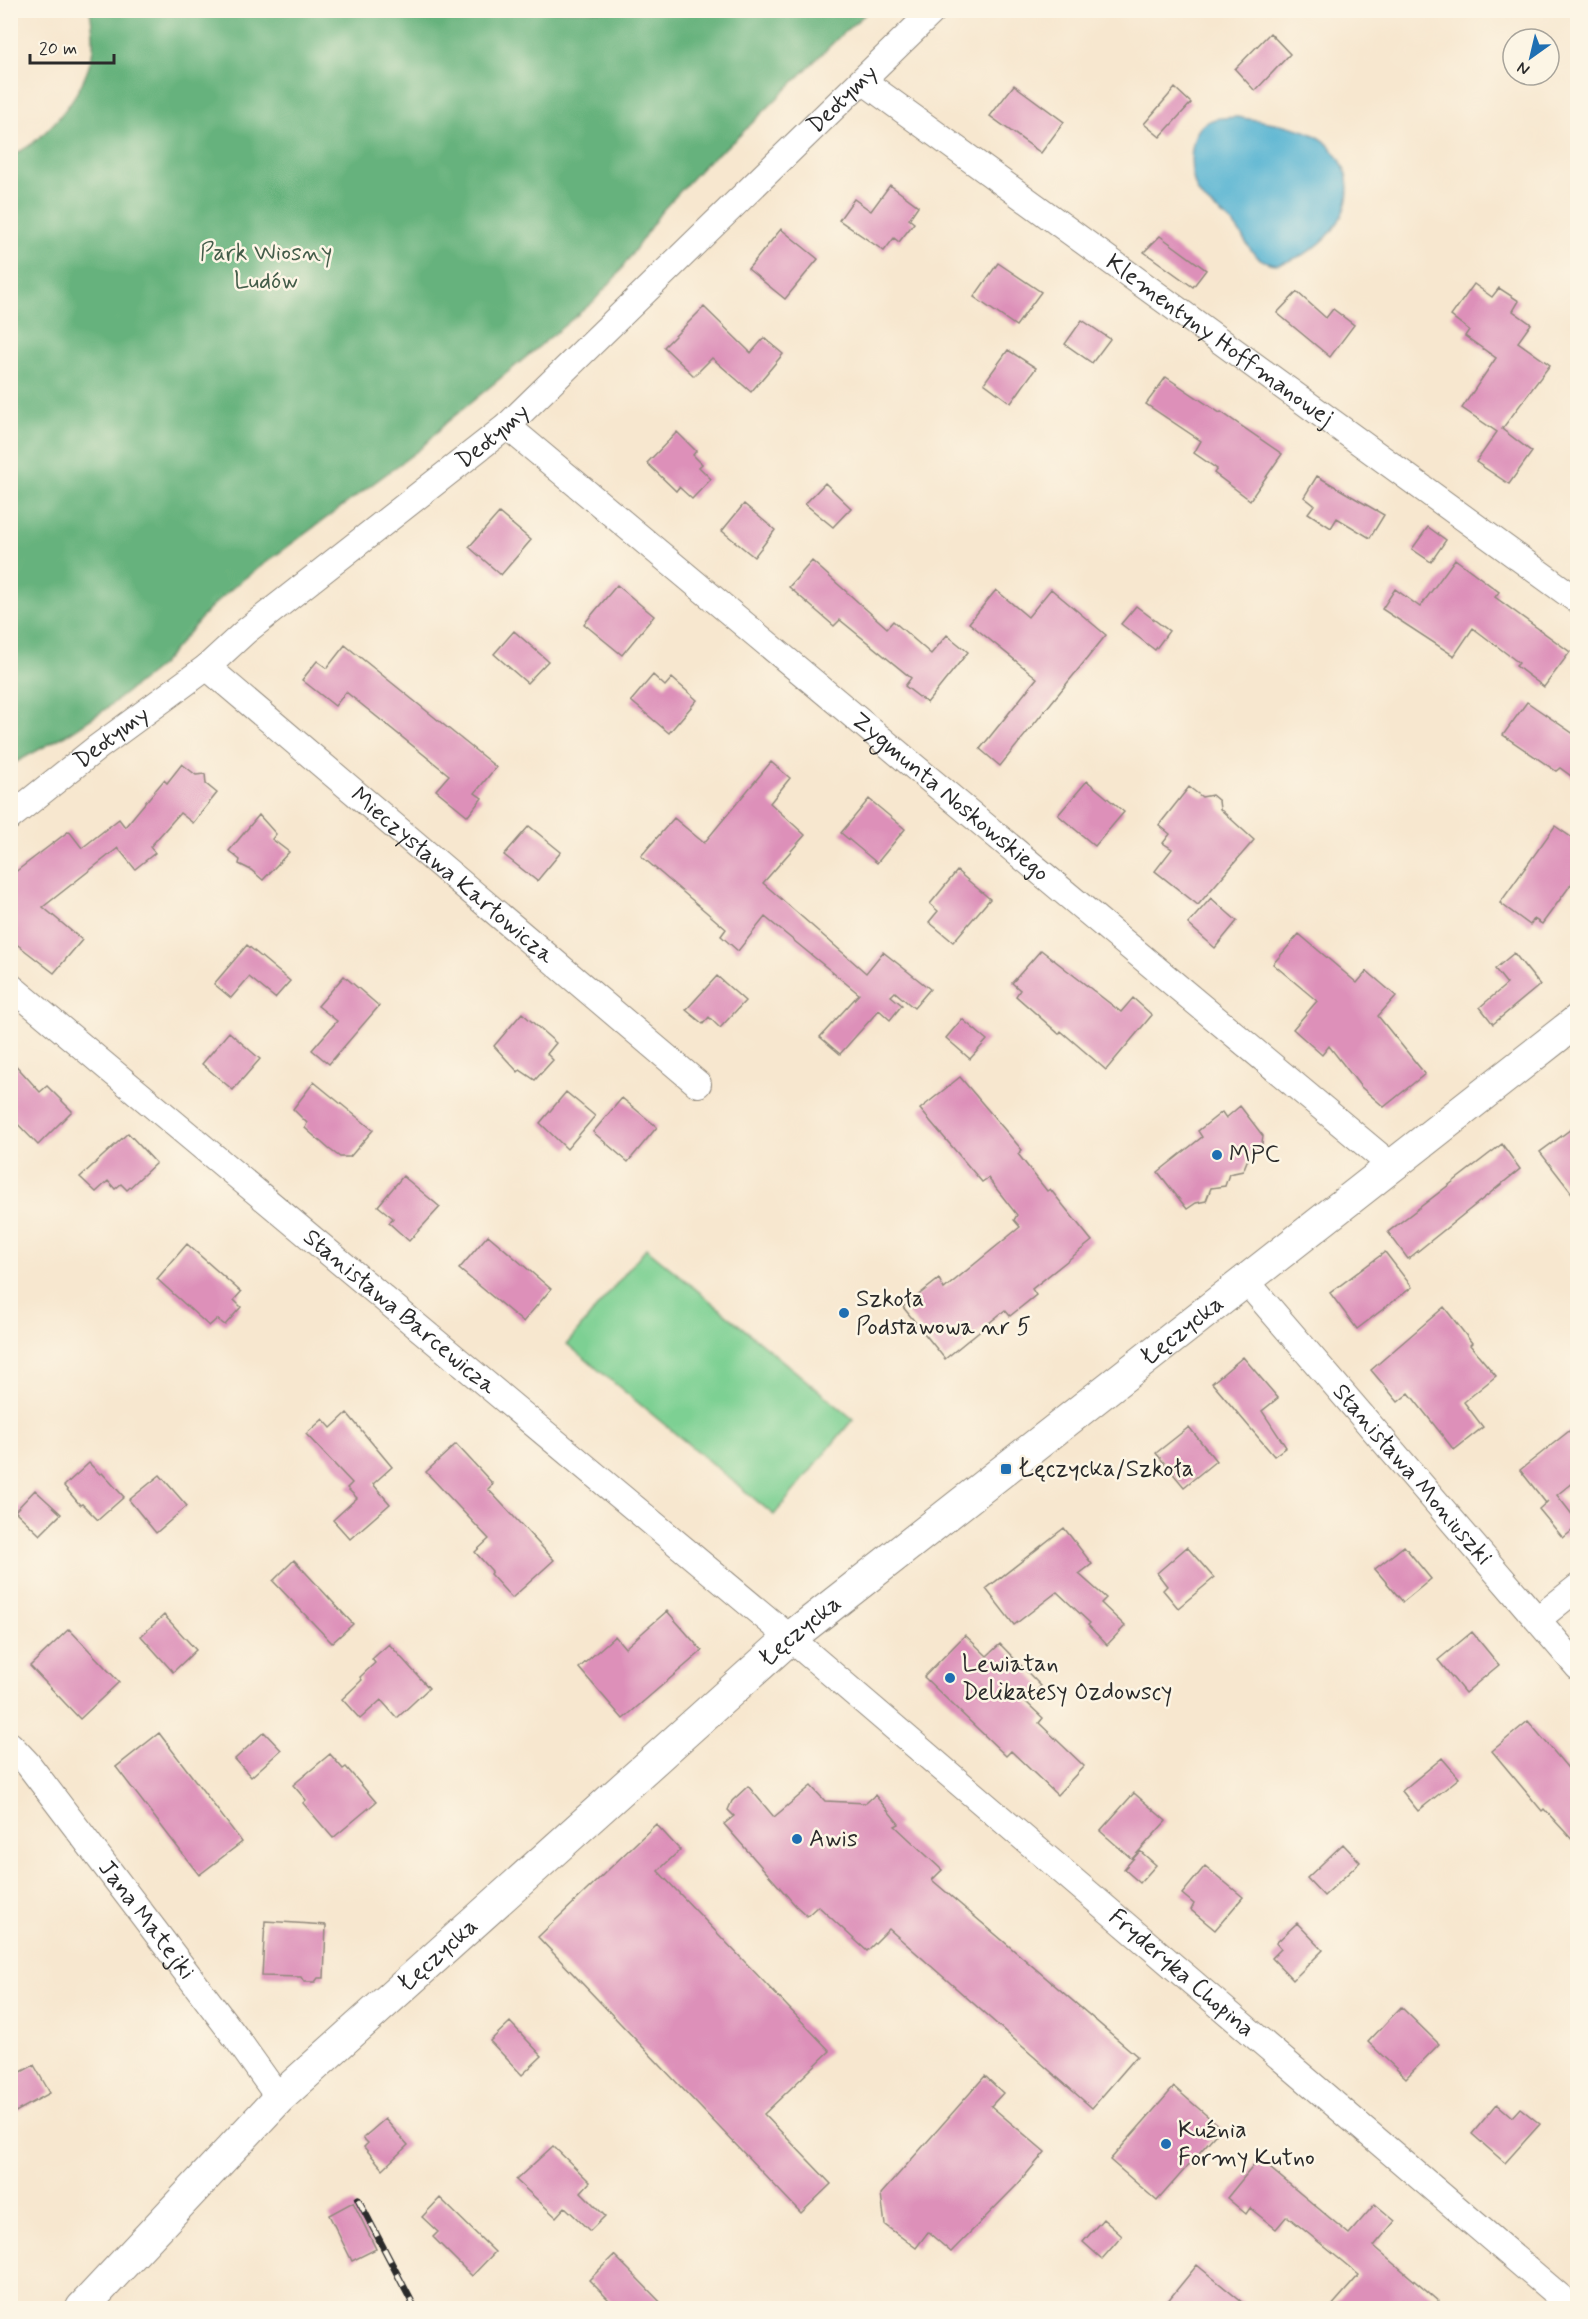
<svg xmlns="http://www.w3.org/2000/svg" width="1588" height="2319" font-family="Mynerve,sans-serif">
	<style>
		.green { fill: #7dd093; stroke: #547e5f; stroke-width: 1.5 }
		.forest { fill: #66b27d; stroke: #486e54; stroke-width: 1.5 }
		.water { fill: #53b2d2; stroke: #3f6e7e; stroke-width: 1.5 }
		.building { fill: #dd90b9 }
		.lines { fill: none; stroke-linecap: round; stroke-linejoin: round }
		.minor-casing { stroke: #91897d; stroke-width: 28 }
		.tertiary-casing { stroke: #91897d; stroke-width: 34 }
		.minor { stroke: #fff; stroke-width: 26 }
		.tertiary { stroke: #fff; stroke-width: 32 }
		.rail-casing { stroke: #2b2b2b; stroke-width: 7 }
		.rail { stroke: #fcf5e5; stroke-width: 4.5; stroke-dasharray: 14; stroke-linecap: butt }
		.poi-dot { fill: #1f6fb2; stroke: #fcf5e5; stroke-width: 2 }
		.labels { text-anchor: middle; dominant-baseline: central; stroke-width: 5; stroke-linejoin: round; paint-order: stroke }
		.street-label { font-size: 24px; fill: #2b2b2b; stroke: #fcf5e5 }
		.park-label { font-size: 24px; fill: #445d4a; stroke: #fcf5e5 }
		.poi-label { font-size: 24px; fill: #2b2b2b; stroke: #fcf5e5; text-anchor: start }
	</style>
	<rect width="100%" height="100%" fill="#fcf5e5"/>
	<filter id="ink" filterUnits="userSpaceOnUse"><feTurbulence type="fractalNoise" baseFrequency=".0167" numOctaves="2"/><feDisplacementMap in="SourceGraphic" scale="12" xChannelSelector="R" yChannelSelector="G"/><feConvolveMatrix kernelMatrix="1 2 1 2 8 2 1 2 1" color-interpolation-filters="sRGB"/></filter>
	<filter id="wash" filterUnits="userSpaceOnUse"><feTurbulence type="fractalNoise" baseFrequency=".008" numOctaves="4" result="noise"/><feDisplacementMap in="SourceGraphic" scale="24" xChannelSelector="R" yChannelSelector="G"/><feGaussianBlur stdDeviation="1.35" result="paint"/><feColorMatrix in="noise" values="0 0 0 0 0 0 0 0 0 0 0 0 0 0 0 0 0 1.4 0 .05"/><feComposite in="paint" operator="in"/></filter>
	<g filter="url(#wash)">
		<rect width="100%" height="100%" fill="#f7e7cf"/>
		<!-- green -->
		<path class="green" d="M646,1248L853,1419L774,1515L567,1344Z"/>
		<!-- forest -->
		<path class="forest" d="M90,11V10L869,11L843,33L735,140L706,163L661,212L618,274L593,302L446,423L420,449L237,584L209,609L161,665L103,711L71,732L11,765V157C18,152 27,148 34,142C61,120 89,83 93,48C94,35 92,23 90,11Z"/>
		<!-- water -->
		<path class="water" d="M1237,117C1265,122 1295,124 1320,138C1327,142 1332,149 1336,154C1366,194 1335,244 1293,259C1284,263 1276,266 1267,262C1249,256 1246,238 1234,225C1224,214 1209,207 1200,195C1188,178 1187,136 1205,123C1214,117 1226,118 1237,117Z"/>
		<g id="blocks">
			<!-- building -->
			<path class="building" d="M1270,33L1290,54L1255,91L1235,69Z
				M1014,85L1064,122L1041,153L990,116Z
				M1175,88L1191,103L1160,137L1144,124Z
				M890,185L918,206L909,219L914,223L899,242L894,238L884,251L839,220L854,199L871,211Z
				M781,229L818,259L785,299L748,269Z
				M1160,236L1206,270L1193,287L1144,252Z
				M998,263L1041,292L1016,326L974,297Z
				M1474,284L1492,297L1499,288L1519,301L1513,311L1531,324L1518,342L1550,365L1502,429L1532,452L1509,484L1476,462L1497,432L1462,408L1496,358L1465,336L1469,330L1451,316Z
				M1297,292L1326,318L1333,309L1354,325L1330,357L1277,313Z
				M704,307L751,353L764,338L783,354L751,392L712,358L694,376L664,347Z
				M1082,320L1110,339L1092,363L1065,344Z
				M1008,350L1036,368L1011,403L984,383Z
				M1166,377L1220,413L1221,412L1282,454L1250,500L1214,473L1217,469L1194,453L1201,441L1146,404Z
				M677,432L696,451L693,455L702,464L699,467L711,479L692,499L679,487L676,491L647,463Z
				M1317,476L1384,515L1370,538L1337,518L1331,528L1308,513L1314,505L1304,497Z
				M825,483L851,508L833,527L805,504Z
				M744,504L775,530L754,557L722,531Z
				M499,513L531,540L501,575L469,547Z
				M1428,527L1446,540L1431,562L1412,549Z
				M1455,559L1499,592L1495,597L1570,652L1544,687L1516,666L1519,663L1473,628L1454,656L1382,609L1395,589L1420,607Z
				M812,561L887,628L893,621L931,654L947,635L968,652L927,703L905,686L911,678L840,620L834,626L789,587Z
				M617,585L654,616L622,655L584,624Z
				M1051,589L1106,635L1000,766L980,749L1037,678L969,623L996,590L1028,617Z
				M1136,606L1169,631L1155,650L1121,624Z
				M514,631L548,661L527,683L494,654Z
				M345,645L496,767L475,793L482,798L468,816L436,790L449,775L346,692L335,706L302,680L317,661L327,668Z
				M653,675L665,686L672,678L697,700L669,733L631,701Z
				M1527,702L1578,737V781L1560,768L1556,771L1503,735Z
				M771,762L790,778L770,803L805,835L763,883L866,973L883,952L930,989L914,1008L895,992L891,996L902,1005L890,1020L879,1010L840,1054L820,1037L859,994L765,917L738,951L721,936L726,929L641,856L674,818L704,843Z
				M182,764L196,775L205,774L206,784L217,793L193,823L180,813L150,847L155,853L135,869L118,848L43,907L82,940L54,973L10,939V876L69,831L82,848L119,819L125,827L164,780L167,783Z
				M1087,781L1124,812L1095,846L1058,815Z
				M1189,787L1202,797L1212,795L1219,801L1220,809L1254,840L1198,905L1155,871L1172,849L1163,843L1170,834L1159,825Z
				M869,799L905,829L877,863L841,833Z
				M259,815L276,834L272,839L289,852L263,880L251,870L239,864L240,860L229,851Z
				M529,826L561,852L537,881L504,855Z
				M1555,826L1578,842V875L1542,924L1534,919L1530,925L1500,903Z
				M957,871L990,899L953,942L929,922L938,911L930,904Z
				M1211,898L1237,921L1215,948L1188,924Z
				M1299,934L1357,983L1367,971L1396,996L1378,1016L1425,1074L1384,1107L1361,1087L1329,1046L1322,1055L1293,1029L1317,1001L1273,964Z
				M247,945L290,981L275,998L249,977L231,998L214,984Z
				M1041,950L1121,1012L1133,998L1152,1015L1106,1070L1061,1031L1059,1034L1016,996L1020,990L1012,983Z
				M1514,953L1540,985L1493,1024L1480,1007L1507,984L1495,969Z
				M344,976L379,1006L329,1064L312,1050L337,1021L318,1006Z
				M717,976L745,1001L720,1028L709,1017L703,1024L686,1010Z
				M522,1013L556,1043L547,1054L553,1060L535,1080L520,1070L518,1072L494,1046Z
				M962,1019L987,1040L970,1059L946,1038Z
				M229,1032L260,1059L233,1090L202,1064Z
				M10,1059L40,1092L47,1086L72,1111L38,1145L10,1116Z
				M960,1077L1022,1150L1018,1154L1047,1191L1050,1189L1092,1241L1032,1289L1036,1295L1010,1316L1005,1310L945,1359L903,1307L939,1279L944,1289L1020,1227L1014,1220L1017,1215L988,1178L982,1182L920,1109Z
				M314,1082L373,1130L350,1157H340L329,1149L305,1128L307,1123L293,1109Z
				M566,1092L595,1116L567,1149L540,1123Z
				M622,1098L657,1127L628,1162L593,1132Z
				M1240,1106L1263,1136L1261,1149L1247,1161L1243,1171L1229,1174L1225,1186L1211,1188L1206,1201L1196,1203L1187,1209L1158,1172L1202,1137L1198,1131L1222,1112L1226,1118Z
				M1578,1124V1201L1540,1152Z
				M128,1133L156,1163L127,1190L121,1184L115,1189L108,1181L96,1192L80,1177Z
				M1502,1144L1520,1169L1408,1259L1388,1232Z
				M403,1176L440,1207L409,1241L389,1223L393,1218L378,1206Z
				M488,1235L551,1289L523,1322L459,1269Z
				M187,1244L241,1292L234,1300L241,1307L225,1325L217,1319L209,1326L157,1279Z
				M1385,1252L1412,1287L1357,1329L1330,1293Z
				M1444,1307L1472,1343L1470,1345L1496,1376L1464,1402L1483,1427L1454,1450L1409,1393L1398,1402L1371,1370Z
				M1243,1357L1278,1398L1262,1411L1286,1447L1274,1456L1212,1383Z
				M347,1413L392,1467L373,1484L390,1504L350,1539L333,1520L357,1498L347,1488L352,1483L306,1434L323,1419L331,1428Z
				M1578,1424V1478L1557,1495L1578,1522V1526L1563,1538L1539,1509L1548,1501L1546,1503L1520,1470Z
				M1189,1427L1216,1461L1184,1487L1156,1453Z
				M456,1444L493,1484L488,1489L554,1560L512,1598L490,1574L492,1571L475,1552L489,1539L426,1472Z
				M89,1463L100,1474L102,1473L124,1497L98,1520L82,1504L80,1505L64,1486Z
				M160,1475L187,1506L156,1533L129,1500Z
				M35,1490L61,1514L40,1535L15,1511Z
				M1064,1528L1092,1564L1079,1574L1106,1598L1101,1603L1125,1626L1107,1645L1088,1625L1090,1623L1057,1592L1014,1625L986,1589Z
				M1404,1546L1431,1579L1403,1602L1375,1569Z
				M1187,1547L1214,1578L1178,1608L1163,1590L1167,1586L1157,1573Z
				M294,1560L353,1624L332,1643L273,1581Z
				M667,1611L702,1651L623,1719L579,1668L615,1636L625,1648Z
				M164,1615L196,1650L173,1672L141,1636Z
				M69,1629L119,1682L80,1719L30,1666Z
				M1472,1632L1499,1665L1465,1693L1438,1660Z
				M965,1635L987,1656L1000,1644L1041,1686L1025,1701L1043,1718L1039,1723L1084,1766L1057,1795L1011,1751L1006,1756L924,1677Z
				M389,1644L429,1688L397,1718L381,1700L360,1719L342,1699L362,1680L360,1677L375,1663L372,1659Z
				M1528,1721L1578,1780V1846L1544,1809L1542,1811L1492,1751Z
				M264,1732L281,1750L251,1777L235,1759Z
				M159,1733L242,1842L199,1875L116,1767Z
				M330,1754L343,1769L346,1767L376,1802L333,1838L303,1803L306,1800L293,1785Z
				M1442,1758L1459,1778L1418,1811L1402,1791Z
				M748,1786L774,1817L811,1786L825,1801L866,1803L875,1795L899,1824L895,1826L942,1870L932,1880L1137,2056L1092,2108L889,1929L867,1951L818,1906L807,1916L796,1906L724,1824L734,1816L728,1810L732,1801Z
				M1134,1793L1166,1821L1132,1859L1100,1831Z
				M656,1824L680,1850L658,1871L830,2051L764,2114L831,2184L801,2213L538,1937Z
				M1343,1844L1360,1862L1324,1896L1307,1878Z
				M1140,1851L1156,1865L1140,1883L1124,1869Z
				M1205,1866L1243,1897L1215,1930L1191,1910L1194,1904L1182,1894Z
				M265,1921L326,1925L324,1978H318L315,1982H304L301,1977L262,1976Z
				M1297,1923L1323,1950L1293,1980L1272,1958L1281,1949L1276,1943Z
				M1401,2007L1439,2044L1406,2078L1368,2042Z
				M510,2022L542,2056L522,2075L490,2041Z
				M34,2065L50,2093L10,2115V2078Z
				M985,2076L1003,2093L991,2106L1045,2152L1018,2184L951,2252L928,2232L916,2248L885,2225L881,2194Z
				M1174,2087L1221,2128L1157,2201L1110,2160Z
				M1497,2104L1512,2117L1520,2108L1540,2124L1505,2163L1472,2134Z
				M385,2119L408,2145L383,2169L364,2147L368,2143L363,2138Z
				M553,2146L590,2182L581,2192L605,2216L590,2231L565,2207L556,2217L516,2180Z
				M1259,2159L1349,2234L1375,2204L1395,2221L1374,2246L1446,2308H1330L1359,2275L1287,2216L1276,2229L1250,2208L1246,2214L1227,2198Z
				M440,2198L495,2252L472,2276L433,2237L438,2232L422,2217Z
				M353,2202L376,2249L352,2261L329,2215Z
				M1103,2219L1122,2236L1102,2259L1083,2242Z
				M614,2255L634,2275L666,2308H617L589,2280Z
				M1197,2265L1249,2308H1162Z"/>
		</g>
	</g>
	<g filter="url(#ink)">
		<use href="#blocks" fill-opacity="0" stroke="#91897d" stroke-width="1.5"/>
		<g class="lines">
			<defs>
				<g id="minor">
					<path id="s1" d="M863,81L1578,601"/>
					<path id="s2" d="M507,426L1393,1167"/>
					<path id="s3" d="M207,667L698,1084"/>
					<path id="s4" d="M10,817L98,747L207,667L246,631L507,426L934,10"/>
					<path id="s5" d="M10,986L790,1638L1573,2308"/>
					<path id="s6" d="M1246,1281L1578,1667"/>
					<path d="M1538,1619L1578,1587"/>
					<path id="s7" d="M10,1745L28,1764L237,2039L279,2098"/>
				</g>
				<g id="tertiary">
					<path id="s8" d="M82,2308L279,2098L790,1638L1578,1020"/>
				</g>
			</defs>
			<!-- minor casing -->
			<use href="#minor" class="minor-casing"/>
			<!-- tertiary casing -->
			<use href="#tertiary" class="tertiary-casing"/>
			<!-- minor -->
			<use href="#minor" class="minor"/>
			<!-- tertiary -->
			<use href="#tertiary" class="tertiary"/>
			<defs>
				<path id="rail" d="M358,2199L415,2308"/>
			</defs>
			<!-- rail casing -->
			<use href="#rail" class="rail-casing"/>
			<!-- rail -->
			<use href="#rail" class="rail"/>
		</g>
	</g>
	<!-- markers -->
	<g class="poi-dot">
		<circle cx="1217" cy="1155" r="6"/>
		<circle cx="844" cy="1313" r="6"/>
		<rect x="1000" y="1463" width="12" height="12" rx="3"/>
		<circle cx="950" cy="1678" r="6"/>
		<circle cx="797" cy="1839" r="6"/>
		<circle cx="1166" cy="2144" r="6"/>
	</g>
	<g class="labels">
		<!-- street labels -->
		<g class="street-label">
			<text stroke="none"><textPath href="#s4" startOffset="1101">Deotymy</textPath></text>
			<text stroke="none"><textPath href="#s1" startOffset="441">Klementyny Hoffmanowej</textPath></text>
			<text stroke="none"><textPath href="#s4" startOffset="615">Deotymy</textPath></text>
			<text stroke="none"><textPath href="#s4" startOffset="129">Deotymy</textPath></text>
			<text stroke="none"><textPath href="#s2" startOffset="578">Zygmunta Noskowskiego</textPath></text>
			<text stroke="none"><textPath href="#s3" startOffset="322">Mieczysława Karłowicza</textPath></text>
			<text stroke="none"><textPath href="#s5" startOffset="508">Stanisława Barcewicza</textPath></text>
			<text stroke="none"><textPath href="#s8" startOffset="1474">Łęczycka</textPath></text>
			<text stroke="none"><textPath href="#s6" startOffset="255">Stanisława Moniuszki</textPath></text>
			<text stroke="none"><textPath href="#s8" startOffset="988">Łęczycka</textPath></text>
			<text stroke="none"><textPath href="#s7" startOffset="222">Jana Matejki</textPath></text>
			<text stroke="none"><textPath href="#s8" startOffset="502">Łęczycka</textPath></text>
			<text stroke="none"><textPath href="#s5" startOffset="1532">Fryderyka Chopina</textPath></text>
		</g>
		<!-- park labels -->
		<g class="park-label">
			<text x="266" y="253">Park Wiosny<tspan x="266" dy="28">Ludów</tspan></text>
		</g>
		<!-- poi labels -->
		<g class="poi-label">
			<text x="1229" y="1155">MPC</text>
			<text x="856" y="1299">Szkoła<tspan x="856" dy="28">Podstawowa nr 5</tspan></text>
			<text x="1018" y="1469">Łęczycka/Szkoła</text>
			<text x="962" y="1664">Lewiatan<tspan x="962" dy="28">Delikatesy Ozdowscy</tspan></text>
			<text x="809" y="1839">Awis</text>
			<text x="1178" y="2130">Kuźnia<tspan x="1178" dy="28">Formy Kutno</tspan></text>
		</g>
	</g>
	<!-- margin -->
	<rect width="1588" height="2319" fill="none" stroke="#fcf5e5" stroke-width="36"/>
	<!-- north arrow -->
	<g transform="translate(1531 57) rotate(214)"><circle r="28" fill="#fcf5e5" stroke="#a8a49b" stroke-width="1.5"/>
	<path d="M0-4.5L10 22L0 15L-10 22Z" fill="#1f6fb2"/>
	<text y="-9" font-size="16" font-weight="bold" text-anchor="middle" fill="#2b2b2b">N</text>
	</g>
	<!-- scale -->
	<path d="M30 54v9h84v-9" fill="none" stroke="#2b2b2b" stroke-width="3"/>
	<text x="39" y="54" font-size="18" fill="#2b2b2b" stroke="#fcf5e5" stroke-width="4.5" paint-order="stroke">20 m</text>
</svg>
